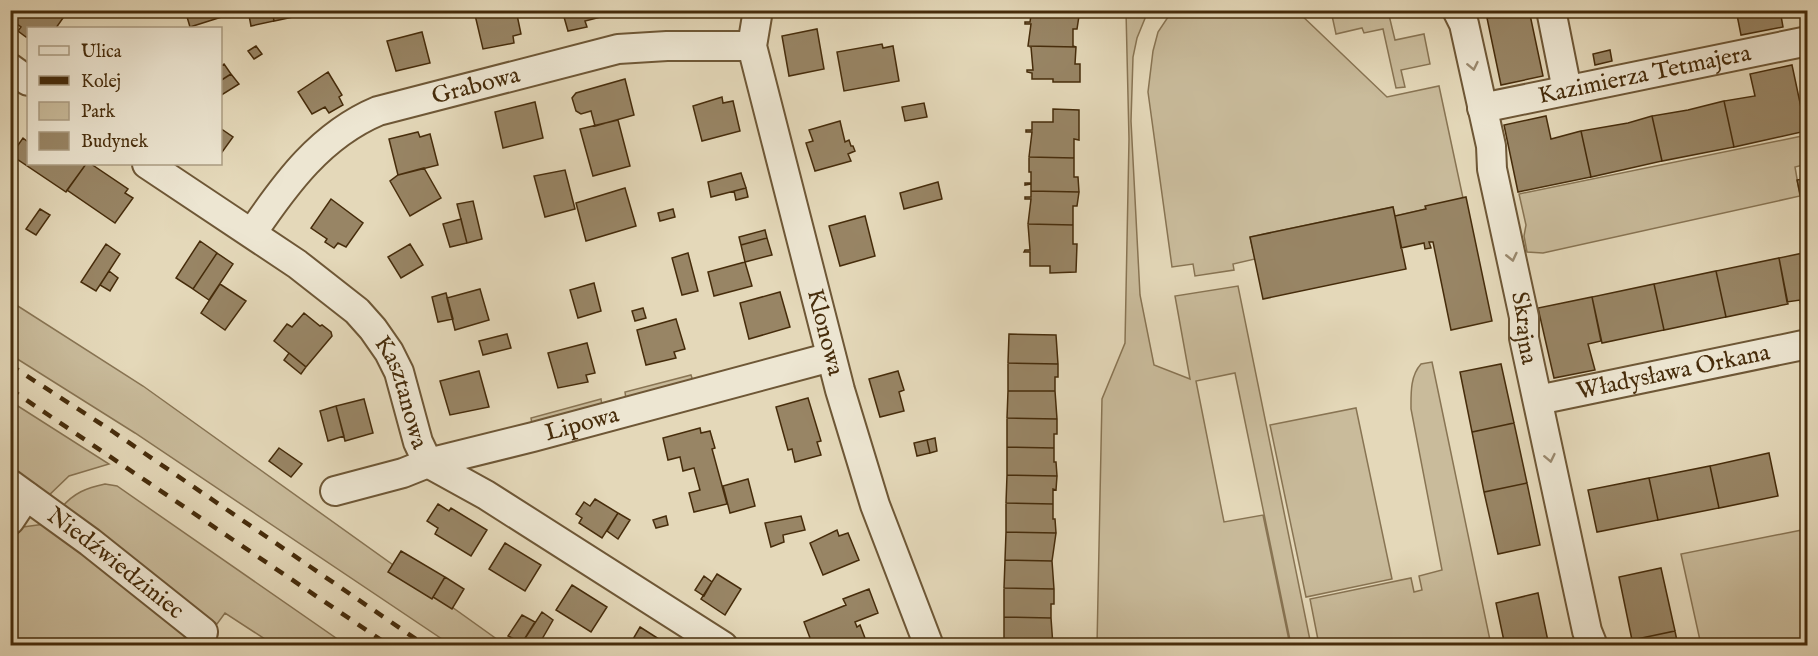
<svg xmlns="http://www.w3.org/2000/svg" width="1818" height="656" font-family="'IM FELL English',serif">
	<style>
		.green { fill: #c9bb9b; stroke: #887453; stroke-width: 1.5 }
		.building { fill: #988565; stroke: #462c0b; stroke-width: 1.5 }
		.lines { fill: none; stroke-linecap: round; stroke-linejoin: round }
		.street-casing { stroke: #6e5736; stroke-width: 32 }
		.street { stroke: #ede6d2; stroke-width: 28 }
		.rail { stroke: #462c0b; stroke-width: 4.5; stroke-dasharray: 10 10; stroke-linecap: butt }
		.oneway { stroke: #9a896e }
		.labels { text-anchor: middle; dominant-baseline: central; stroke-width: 6; stroke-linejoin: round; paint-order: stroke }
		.street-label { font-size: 24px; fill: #462c0b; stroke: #ede6d2 }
	</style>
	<rect width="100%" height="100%" fill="#e4d8b9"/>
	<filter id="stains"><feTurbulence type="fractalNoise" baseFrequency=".00333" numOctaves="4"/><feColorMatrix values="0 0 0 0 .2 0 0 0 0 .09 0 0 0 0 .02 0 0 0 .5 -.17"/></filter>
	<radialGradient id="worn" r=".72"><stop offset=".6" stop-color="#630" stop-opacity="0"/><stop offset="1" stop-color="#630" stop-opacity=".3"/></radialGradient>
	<!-- green -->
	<path class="green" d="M1126,11H1148L1137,38L1133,57L1131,121L1140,295L1154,365L1190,379L1175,296L1238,286L1311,645H1291L1235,373L1196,381L1224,522L1263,515L1290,645H1097L1102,399L1125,343L1129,139Z
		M1172,11H1297L1387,97L1439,86L1463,198L1426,209L1395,216L1393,207L1250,237L1255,259L1233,264L1234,270L1195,276L1193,264L1172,267L1148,92L1153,51L1158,32Z
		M1331,11H1388L1395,40L1424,34L1430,64L1401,70L1405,87L1396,88L1383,29L1364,33L1362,28L1336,34Z
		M1807,135V164L1795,167L1800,196L1543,253L1527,252L1524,236L1526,225L1519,194Z
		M10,301L143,386L505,645H451L135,433L11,355Z
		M1432,362L1491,645H1319L1310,599L1411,578L1414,592L1422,590L1419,576L1442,570L1411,409C1411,394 1410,376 1421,364Z
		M691,375L693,381L626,399L625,392Z
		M601,399L602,406L532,424L531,418Z
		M10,401L109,464L69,476L45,499L11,474Z
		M1356,408L1392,579L1306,597L1270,425Z
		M105,484L117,486L346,645H274L225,613L217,624L62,507C74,493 86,488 105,484Z
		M45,524L202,646L11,645L10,543L23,527Z
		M1807,529V645H1701L1681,554Z"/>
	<!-- building -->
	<path class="building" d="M21,10H51L63,18L56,28H28V37H26L18,31L21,27L13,21Z
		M185,10H227L228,15L190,27Z
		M248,10H272L274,21L251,26Z
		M272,10H297L298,16L274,21Z
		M491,10H516L521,34L513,36L514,43L483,49L475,15Z
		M562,10H604L605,16L585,21L587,27L568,31Z
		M1031,10H1078L1079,16L1031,15Z
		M1485,10H1520L1487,18Z
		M1520,10H1529L1543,76L1501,85L1487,18Z
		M1736,10H1780L1783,27L1741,35Z
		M1031,15L1079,16L1077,29H1073V46L1076,47L1028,46L1031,24H1025V22H1030Z
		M817,29L824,69L789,76L782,36Z
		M422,32L430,63L396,71L387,41Z
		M882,44L883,48L893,46L899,81L844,91L837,52Z
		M256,46L262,54L254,59L248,51Z
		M1028,46L1076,47L1075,64H1080V82H1053V79H1032V73L1027,72V70H1033L1031,47Z
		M1610,50L1612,61L1595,65L1593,54Z
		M224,64L231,74L220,81V67Z
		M1792,65L1806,131L1734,147L1724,101L1755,96L1750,74Z
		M328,72L342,95L339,97L343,105L329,113L325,107L312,114L298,92Z
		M231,74L239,84L220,96V81Z
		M625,79L634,115L595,126L591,111L581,114L576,111L572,98L576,93Z
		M722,97L723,103L733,101L740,131L702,141L693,106Z
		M1724,101L1734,147L1662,161L1652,116L1688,110Z
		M535,102L543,138L503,148L495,112Z
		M924,103L927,117L905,121L902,107Z
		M1053,109L1079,110V140L1074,139V158L1029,157L1032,132H1026V130H1032V122H1053Z
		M1546,116L1551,139L1581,131L1591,177L1518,192L1504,125Z
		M1652,116L1662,161L1591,177L1581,131L1628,123Z
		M618,120L630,166L593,176L580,129Z
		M840,121L845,142L849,140L851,146H853L855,151L848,154L851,161L815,171L806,143L813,141L809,130Z
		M220,128L233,137L220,155Z
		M418,132L420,137L430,134L438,165L398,175L389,139Z
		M23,138L28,142V164H86L66,192L11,155Z
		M1029,157L1074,158V177H1078L1079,192L1031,191V184L1025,185V183H1031V172H1029Z
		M86,164H91L128,189L125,193L133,198L115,223L67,190Z
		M424,168L441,198L410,216L390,181L398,175Z
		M565,170L575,209L545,217L534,176Z
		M741,173L746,188L711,197L708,182Z
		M1808,178V216L1805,217L1797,180Z
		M938,182L942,199L904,209L900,193Z
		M625,188L636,226L586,241L576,203Z
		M746,188L748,197L736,200L734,191Z
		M1031,191L1079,192L1077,206H1073V225L1028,224L1031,199H1025V197H1031Z
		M1466,197L1492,321L1451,330L1433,242H1429L1431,248L1425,249L1424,243L1401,248L1395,216L1426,209L1425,206Z
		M331,199L363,223L346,247L338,243L334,248L325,242L327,239L311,228Z
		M473,201L482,239L467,243L457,204Z
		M1393,207L1406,269L1263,299L1250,237Z
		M40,209L50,215L36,235L26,229Z
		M673,209L675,217L660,221L658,213Z
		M865,216L875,256L840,266L829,226Z
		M461,219L467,243L450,247L443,224Z
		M1028,224L1073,225V244H1077L1076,272L1050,273V266H1030V252H1024L1025,250H1030Z
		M765,230L767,238L741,245L739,237Z
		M767,238L772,255L745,262L741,245Z
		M200,241L217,253L193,289L176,278Z
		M106,244L120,254L96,291L81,282Z
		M410,244L423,265L401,278L388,257Z
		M1808,252V325H1804L1800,300L1787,302L1779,258Z
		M217,253L233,264L209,300L193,289Z
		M688,253L698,291L682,295L672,258Z
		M1779,258L1788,304L1726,317L1716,271Z
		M745,262L752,286L714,296L708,272Z
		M109,271L118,278L110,291L100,285Z
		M1716,271L1726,317L1664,330L1654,284Z
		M594,283L601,311L578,318L570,290Z
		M220,284L246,301L225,330L201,313Z
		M1654,284L1664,330L1602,343L1592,297Z
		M480,289L489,320L455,330L447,298Z
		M780,292L790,327L749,339L740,303Z
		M446,293L453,319L438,322L432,297Z
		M1592,297L1601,341L1588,344L1595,370L1554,378L1538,308Z
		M643,308L646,318L635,321L632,311Z
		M304,313L320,326L322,325L331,332L332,336L306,367L274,341L287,324L292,327Z
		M676,319L685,349L674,352L676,358L646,365L637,330Z
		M507,334L511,348L483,355L479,341Z
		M1009,334L1056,335L1058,364L1008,363Z
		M587,343L595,373L586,375L588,382L558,388L548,353Z
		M289,353L306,367L301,374L284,360Z
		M1008,363L1058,364V377H1055V391H1008Z
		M1501,364L1514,423L1472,432L1460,372Z
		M479,371L489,407L450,415L440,381Z
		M898,371L904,390L899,392L904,411L880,417L869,379Z
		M1008,391H1055L1057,419L1007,418Z
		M808,398L821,441L817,442L821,455L795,462L792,449L788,450L776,407Z
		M364,399L373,433L345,441L336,406Z
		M336,406L344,436L328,441L320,411Z
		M1007,418L1057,419V434H1054V448L1007,447Z
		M1514,423L1527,483L1484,492L1472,432Z
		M700,428L701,433L710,431L715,448L712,449L727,504L694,512L689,493L700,490L694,468L683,471L680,457L668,460L663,438Z
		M935,438L937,451L930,453L927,440Z
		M927,440L930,453L917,456L914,443Z
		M1007,447L1054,448V462H1056L1057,476L1007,475Z
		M279,448L302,464L291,477L269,461Z
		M1769,453L1778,496L1719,508L1710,466Z
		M1710,466L1719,508L1658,520L1649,478Z
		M1007,475L1057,476L1056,490L1053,489V504L1006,503Z
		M1649,478L1658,520L1597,532L1588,490Z
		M748,479L755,506L730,513L723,486Z
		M1527,483L1540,545L1498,554L1484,492Z
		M595,499L618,513L602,538L579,523L582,518L576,514L584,502L590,506Z
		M1006,503L1053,504V519H1055L1056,533L1006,532Z
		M438,504L449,511L451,508L487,530L471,556L435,534L438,528L427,521Z
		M618,513L630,520L618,539L607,531Z
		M666,516L668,525L656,528L653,520Z
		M801,516L805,530L783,535L784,542L771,547L765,523Z
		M837,530L839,536L848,533L859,560L823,575L810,543Z
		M1006,532L1056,533L1052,561L1005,560Z
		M505,543L541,565L525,591L489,569Z
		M401,551L445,577L432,599L388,572Z
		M1005,560L1052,561L1054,589L1004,588Z
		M1661,568L1675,631L1632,640L1619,577Z
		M717,574L741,589L725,615L701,599Z
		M704,576L712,582L704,596L695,590Z
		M445,577L464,589L452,609L433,597Z
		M572,585L607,607L591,632L556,610Z
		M1004,588L1054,589V604H1051V618L1004,617Z
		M869,589L878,613L855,622L857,627L860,625L868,646H825L824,642L813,646L804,622L846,605L843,599Z
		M1538,593L1549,646H1505L1496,603Z
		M542,612L553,620L538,646H526L522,643Z
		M522,615L535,622L522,643L508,636Z
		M1004,617L1051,618L1053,646L1004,645Z
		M640,627L670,646H629Z
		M1675,631L1678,646H1634L1632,640Z"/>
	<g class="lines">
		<defs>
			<g id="street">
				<path id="s1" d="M758,10L752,46L840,390L875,505L929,646"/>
				<path id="s2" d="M1457,10L1464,24L1491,146L1492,169L1524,317V338L1587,631L1593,646"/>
				<path d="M1551,10L1567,90"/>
				<path d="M10,68L28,81"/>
				<path id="s3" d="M1482,108L1808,41"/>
				<path id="s4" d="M147,164L297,264L357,311L373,329L389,352L399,372L418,442L428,463L486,495L723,646"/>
				<path id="s5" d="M252,233C286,183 321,135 378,111L618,49L667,46H752"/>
				<path id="s6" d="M1538,400L1808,344"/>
				<path id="s7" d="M10,484L90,542L203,632"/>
				<path id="s8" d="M335,491L403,473L428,463L533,437L831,357"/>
				<path d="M10,520L26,496"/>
			</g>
		</defs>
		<!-- street casing -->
		<use href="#street" class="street-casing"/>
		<!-- street -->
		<use href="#street" class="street"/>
		<!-- rail -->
		<path class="rail" d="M10,365L112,431L426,646
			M10,389L390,646"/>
	</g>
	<!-- one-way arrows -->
	<defs><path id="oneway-chevron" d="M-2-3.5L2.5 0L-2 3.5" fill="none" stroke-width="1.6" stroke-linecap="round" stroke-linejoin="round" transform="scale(1.5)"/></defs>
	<g class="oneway">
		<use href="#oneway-chevron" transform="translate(1473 66) rotate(78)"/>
		<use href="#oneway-chevron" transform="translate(1512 257) rotate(77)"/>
		<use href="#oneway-chevron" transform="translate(1550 458) rotate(78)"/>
	</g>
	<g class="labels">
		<!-- street labels -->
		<g class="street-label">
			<text stroke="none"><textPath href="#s3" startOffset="166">Kazimierza Tetmajera</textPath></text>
			<text stroke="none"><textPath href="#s5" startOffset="279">Grabowa</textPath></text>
			<text stroke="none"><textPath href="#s2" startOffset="326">Skrajna</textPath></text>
			<text stroke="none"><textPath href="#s1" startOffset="332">Klonowa</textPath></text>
			<text stroke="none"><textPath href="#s6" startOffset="138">Władysława Orkana</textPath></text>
			<text stroke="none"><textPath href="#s4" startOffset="351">Kasztanowa</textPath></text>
			<text stroke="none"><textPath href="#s8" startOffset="256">Lipowa</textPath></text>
			<text stroke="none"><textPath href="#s7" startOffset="132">Niedźwiedziniec</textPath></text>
		</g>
	</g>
	<!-- margin -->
	<rect width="1818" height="656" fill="none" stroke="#e4d8b9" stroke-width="36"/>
	<rect x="12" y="12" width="1794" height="632" fill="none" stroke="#462c0b" stroke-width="3"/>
	<rect x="18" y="18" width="1782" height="620" fill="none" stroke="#462c0b" stroke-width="1.5"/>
	<!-- legend -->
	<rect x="27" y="27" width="195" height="138" fill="#ede6d2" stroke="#aa9c82" stroke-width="1.5"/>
	<rect x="39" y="46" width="30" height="9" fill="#ede6d2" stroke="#aa9c82" stroke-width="1.5"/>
	<text x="81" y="57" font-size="18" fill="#462c0b">Ulica</text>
	<rect x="39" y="76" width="30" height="9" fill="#462c0b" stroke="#aa9c82" stroke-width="1.5"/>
	<text x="81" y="87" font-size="18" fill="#462c0b">Kolej</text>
	<rect x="39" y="102" width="30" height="18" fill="#c9bb9b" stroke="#aa9c82" stroke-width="1.5"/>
	<text x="81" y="117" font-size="18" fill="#462c0b">Park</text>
	<rect x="39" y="132" width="30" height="18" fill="#988565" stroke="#aa9c82" stroke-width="1.5"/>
	<text x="81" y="147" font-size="18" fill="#462c0b">Budynek</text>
	<rect width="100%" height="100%" filter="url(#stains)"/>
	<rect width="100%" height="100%" fill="url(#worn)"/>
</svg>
